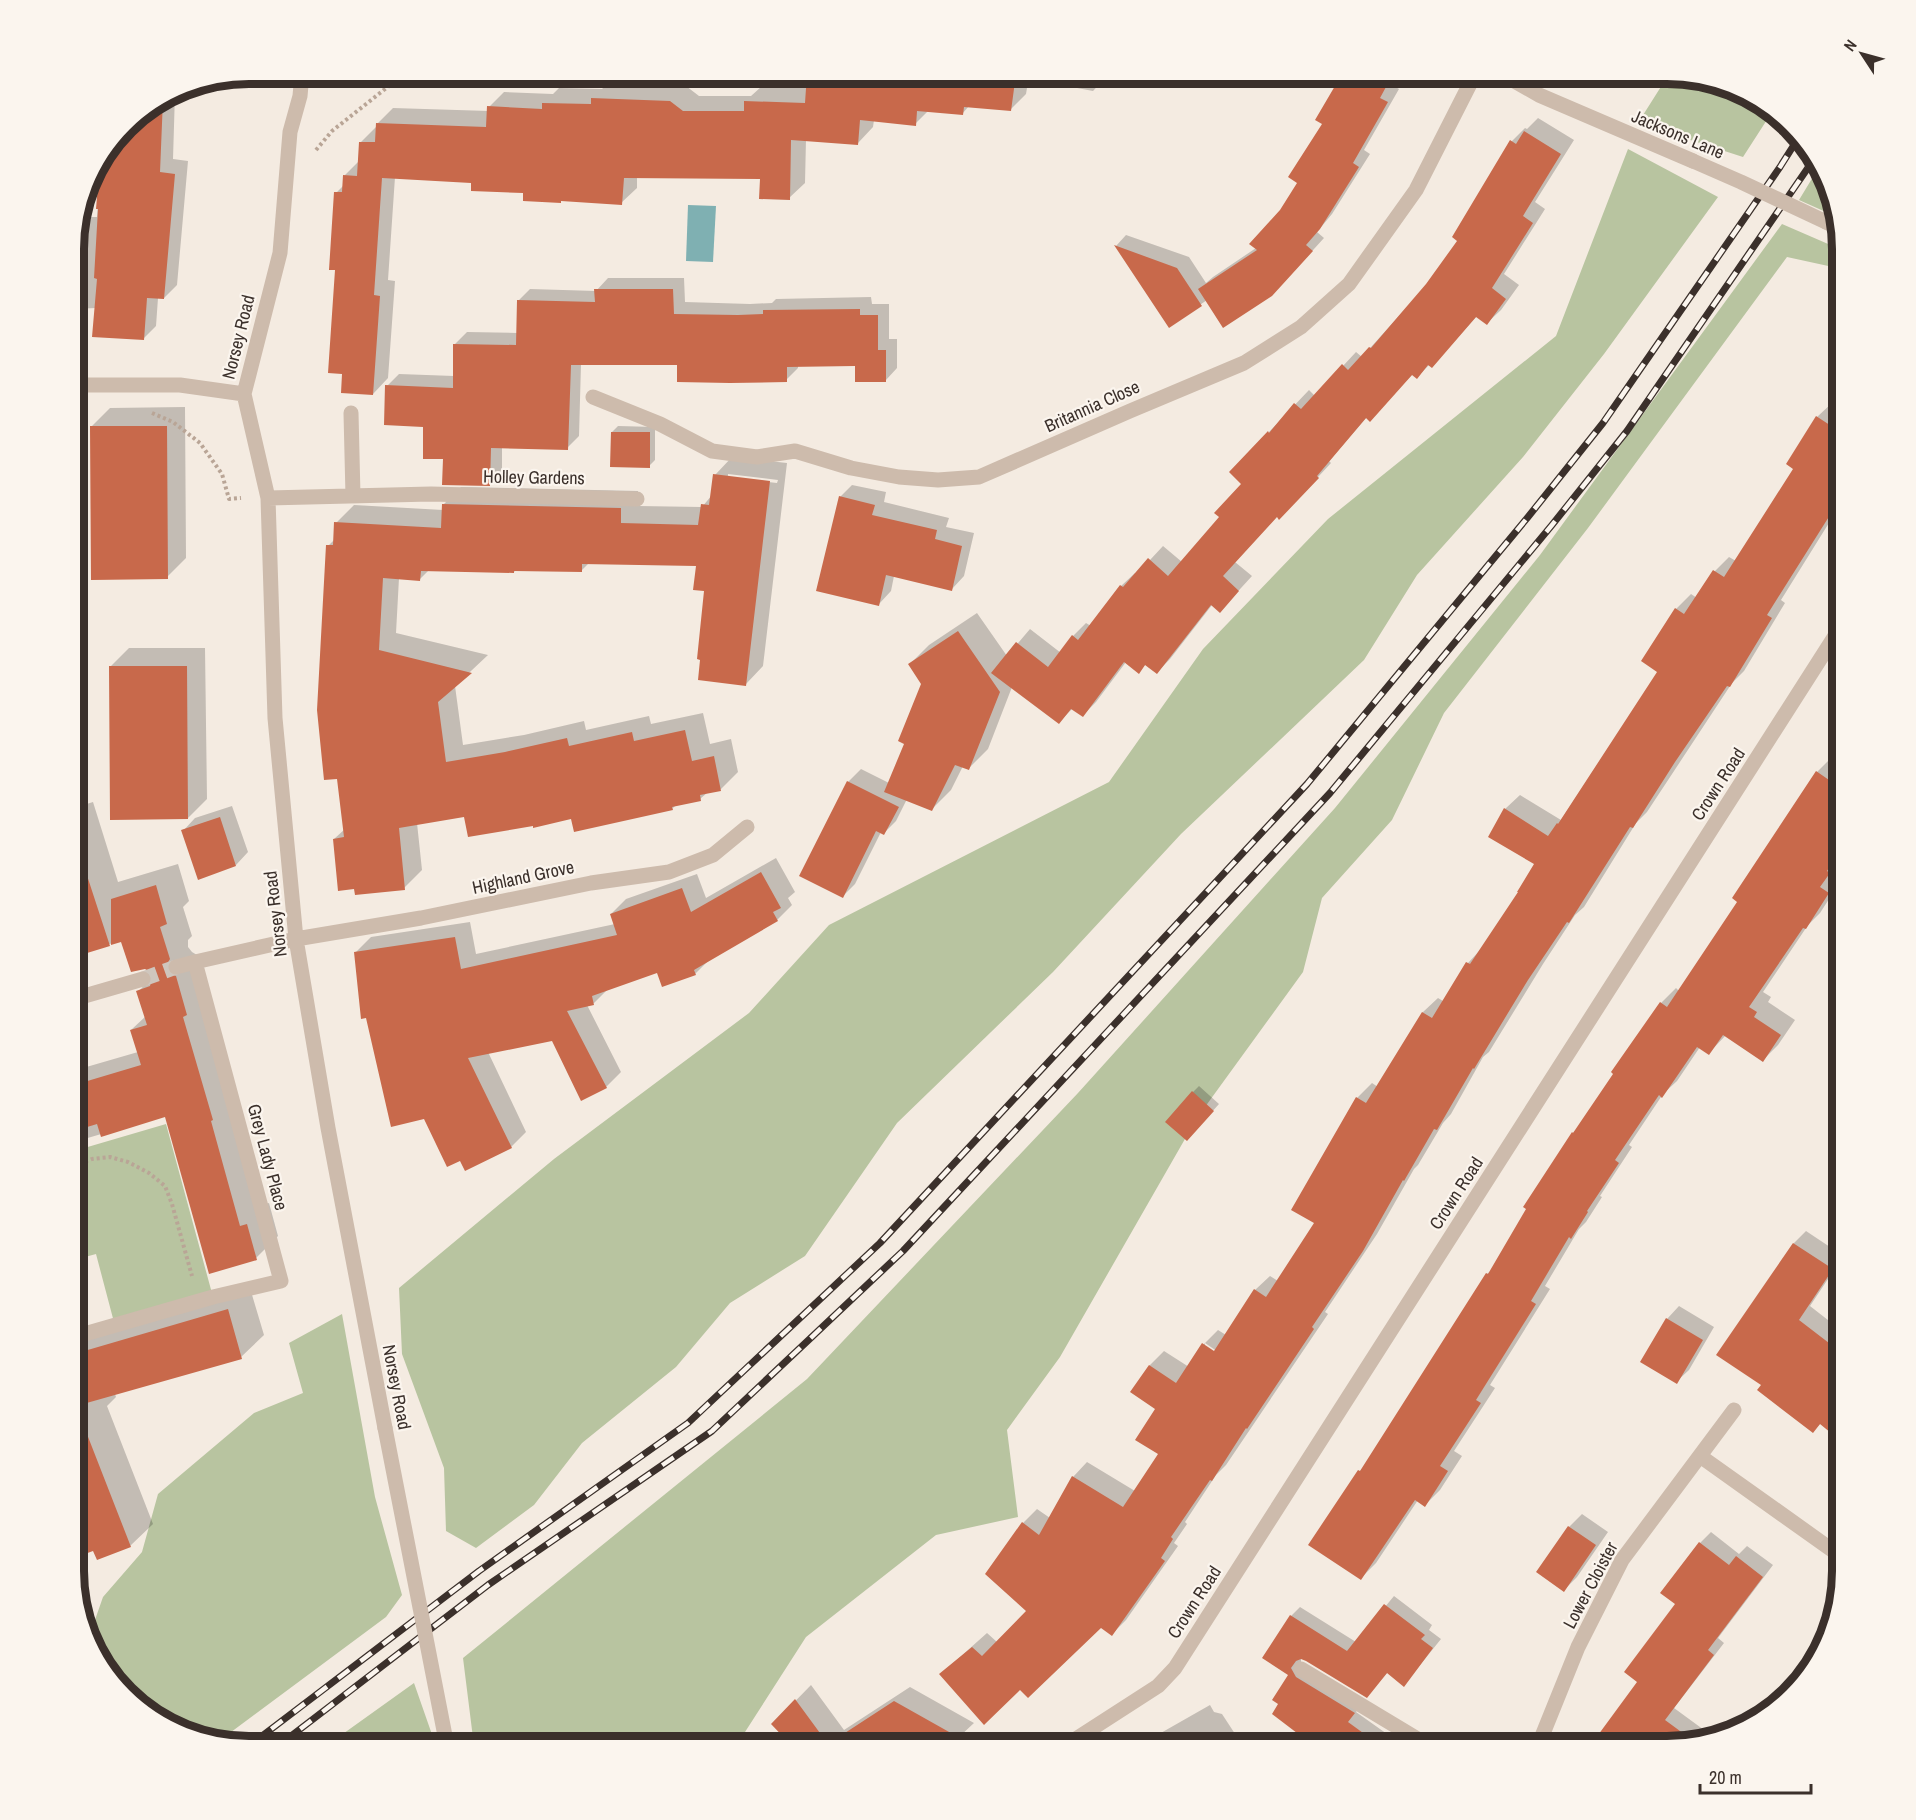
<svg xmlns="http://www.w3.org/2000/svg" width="1916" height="1820" font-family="'Archivo Narrow',sans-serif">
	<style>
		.green { fill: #b8c4a0 }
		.water { fill: #7fb0b2 }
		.shadow { fill: #0003; fill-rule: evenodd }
		.building { fill: #c8694b }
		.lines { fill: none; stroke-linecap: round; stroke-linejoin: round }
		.minor-tunnel { stroke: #cfc6bd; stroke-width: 15; stroke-dasharray: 15 8; stroke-linecap: butt }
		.path { stroke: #b9a596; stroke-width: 4; stroke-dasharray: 3 3; stroke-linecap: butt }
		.minor { stroke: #cdbbac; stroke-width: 15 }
		.rail-casing { stroke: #3b302b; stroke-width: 7 }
		.rail { stroke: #fbf5ee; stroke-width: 4.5; stroke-dasharray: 14; stroke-linecap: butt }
		.minor-bridge { stroke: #cdbbac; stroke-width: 15 }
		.labels { text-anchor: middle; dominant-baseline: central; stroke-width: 4.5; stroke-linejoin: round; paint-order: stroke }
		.street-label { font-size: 18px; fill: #3b302b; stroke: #fbf5ee }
		.rim { fill: none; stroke: #3b302b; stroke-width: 8 }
	</style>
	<rect width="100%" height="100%" fill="#f4ebe1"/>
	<!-- green -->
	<path class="green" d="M1669,74H1678L1744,91L1772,112L1743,157L1638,123Z
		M1628,149L1718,197L1604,354L1523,457L1417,575L1364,660L1181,834L1053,972L897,1123L805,1256L730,1303L676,1367L582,1443L534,1505L476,1548L446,1531L444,1468L402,1354L399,1288L554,1159L749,1013L829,925L1109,782L1203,649L1328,519L1556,336Z
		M1819,167L1829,182L1837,217L1799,200Z
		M1782,224L1842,250V269L1787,257L1588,528L1444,713L1392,820L1322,898L1303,972L1197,1118L1060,1357L1007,1430L1018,1517L936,1535L806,1637L745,1732L728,1746H474L463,1658L807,1379L1078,1093L1335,808L1540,555Z
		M166,1124L213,1297L115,1326L96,1254L74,1260V1151Z
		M342,1314L375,1497L402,1595L386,1617L219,1741L182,1733L125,1695L88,1640L103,1597L142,1552L158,1494L254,1413L303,1393L289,1343Z
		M414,1683L436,1746H326Z"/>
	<!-- water -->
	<path class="water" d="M688,205L716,206L713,262L686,261Z"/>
	<!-- shadow -->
	<path class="shadow" d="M809,74H1109L1093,91L1035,80L1027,88L1026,94L1010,110L969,106L962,114L929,110L915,124L874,120L873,127L858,143L806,139L805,183L789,198L761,177H637V188L621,203L525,192L473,181L395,177L388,280L395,281L388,378L373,394L343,373L336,269V193L344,185L345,175L359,161L360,143L376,127H378V123L393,108L489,111V107L504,92L553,94L559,88L602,89L608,83L686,86L699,96H751L761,87L808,88Z
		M1221,74H1234L1231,77Z
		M1343,74H1398L1392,85L1399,89L1364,150L1370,154L1332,214L1317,232L1324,238L1284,282L1207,300L1169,326L1116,246L1126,235L1189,257L1206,283L1213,277L1256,248L1299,183L1325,123L1317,119Z
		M1581,74H1619L1606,87Z
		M172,93H175L173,159L188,161L177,285L164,298H158L156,326L143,339L96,308L74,309V237L79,217H97L101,164H97L133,117Z
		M1538,118L1574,140L1535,202L1545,209L1504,274L1519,285L1501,310L1487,323L1477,316L1432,366L1430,364L1417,377L1413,374L1367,417L1329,461L1331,463L1293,504L1277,516L1235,562L1252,576L1220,611L1212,605L1170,659L1157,672L1146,664L1139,672L1126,662L1096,702L1083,715L1073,708L1059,722L1012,687L988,749L969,768L963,766L951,790L932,809L907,799L896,821L884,833L881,832L855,884L843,896L848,782L861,769L889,783L906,743L923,683L910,664L929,645L977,613L1007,656L1030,629L1061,653L1073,636L1086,623L1091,626L1121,586L1135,573L1137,574L1163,546L1182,562L1221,517L1243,483L1269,432L1309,390L1315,396L1356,352L1362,357L1427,285L1459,240L1512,141L1525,128L1527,129Z
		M608,278H684L685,302L750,304L772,303L776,299L871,297L872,304H889V339H897V368L886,380L856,365L798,366V368L786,380L678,363L581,364L579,436L567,448L502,447V472L490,484L444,457L425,425L387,386L399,374L454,376L455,344L467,332L518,333V301L530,289L596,291Z
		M1832,403L1842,409V502L1781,600L1785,603L1744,671L1732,683L1647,812L1636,823L1584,907L1575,915L1543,964L1489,1052L1483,1057L1451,1114L1443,1123L1418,1165L1414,1169L1377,1234L1325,1312L1328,1314L1226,1465L1216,1475L1185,1522L1187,1524L1174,1543L1178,1546L1126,1620L1112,1634L1101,1626L1020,1688L941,1674L987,1633L997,1642L1029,1611L1023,1523L1037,1509L1050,1518L1073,1477L1087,1462L1135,1491L1160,1453L1157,1409L1132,1392L1150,1365L1164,1351L1189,1367L1205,1343V1347L1219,1356L1221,1354L1205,1343L1218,1330L1226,1335L1255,1290L1270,1276L1278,1281L1316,1222L1294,1210L1357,1098L1372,1083L1378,1087L1423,1012L1438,998L1443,1001L1468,963L1482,948L1520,892L1536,863L1505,809L1520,795L1561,820L1659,671L1676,609L1691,594L1697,598L1715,571L1729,557L1736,561L1795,468L1817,417Z
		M185,407L186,558L167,577L91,427L110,408Z
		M618,426L655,427V460L649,466L612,432Z
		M732,457L787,463L763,666L746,684L706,590L698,564L590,562L582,570H516L514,572L429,570L420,579L399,578L396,633L488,655L455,686L463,745L524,735L584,721L586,730L649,716L651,724L703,713L710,744L731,739L738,772L721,789L708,792L700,799L676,805L672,809L572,817L466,815L417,823L422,870L404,888L334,839L345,829L328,546L335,539L336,523L354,505L443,510V505L461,487L638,491V506L702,507L712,495L715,475ZM728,474L778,480L777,483L728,477Z
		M852,485L886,492L884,502L949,518L946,527L974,533L964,576L952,589L894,576L891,591L879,604L840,497Z
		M129,648H205L207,799L188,818L110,667Z
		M1832,757L1842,764V853L1841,856L1842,860L1834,872L1842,879L1820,913L1808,925L1763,992L1771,997L1768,1002L1795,1020L1778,1045L1763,1060L1726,1035L1709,1053L1700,1047L1677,1081L1663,1094L1629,1145L1632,1147L1600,1196L1602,1197L1586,1222L1579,1229L1545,1286L1550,1289L1490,1385L1495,1388L1454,1451L1462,1456L1440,1490L1425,1505L1418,1500L1376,1563L1361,1578L1360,1471L1365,1466L1487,1274L1493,1269L1573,1133L1579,1127L1661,1003L1676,988L1679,991L1739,901L1817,772Z
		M93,802L118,882L178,864L189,901L183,907L192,936L188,940V947L192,952L197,955L262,1205L269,1203L278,1236L256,1258L166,1115L74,1142V1064L76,1070L138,1052L131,1030L146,1016L138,992L154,975L122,940L76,955L74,948V808Z
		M232,806L248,852L236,865L183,831L195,818Z
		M776,858L795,892L788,898L792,905L777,920L709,960L695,974L658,971L608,989L594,1003L587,1005L621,1072L606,1087L552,1039L488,1052L526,1132L511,1147L355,953L371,937L470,922L476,954L615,924L611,914L626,899L697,874L706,898Z
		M1199,1086L1219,1104L1193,1133V1092Z
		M1806,1231L1842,1255V1258L1810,1306L1842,1331V1336L1836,1345L1842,1350V1440L1821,1423L1813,1431L1763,1384L1794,1243Z
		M250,1288L264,1335L241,1357L115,1394L116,1397L107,1406L153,1524L130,1546L94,1549L74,1557V1338Z
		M1679,1306L1714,1327L1689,1370L1676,1382L1667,1319Z
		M1582,1514L1608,1532L1577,1577L1564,1590L1569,1527Z
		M1711,1532L1739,1554L1747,1546L1773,1565L1718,1638L1724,1643L1674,1708L1715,1738L1678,1746H1591L1639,1682L1677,1604L1700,1543Z
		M1394,1596L1432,1625L1429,1630L1441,1639L1404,1685L1388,1672L1367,1696L1306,1659H1301V1664L1363,1703L1356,1712L1404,1746H1323L1280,1703L1290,1674L1264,1658L1291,1616L1300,1607L1356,1642Z
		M811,1685L844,1730L910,1687L974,1723L959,1737L946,1746H794L773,1724Z
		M1210,1705L1214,1712L1222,1714L1243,1746H1141L1145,1742Z"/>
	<!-- building -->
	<path class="building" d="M807,74H1016L1011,111L964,107L963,115L917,111L916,126L860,120L858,145L791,140L790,200L759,199L760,179L624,178L622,205L561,201V203L523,201V193L471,191V183L382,178L374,295L380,296L373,395L341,393L342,374L328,373L335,270H329L334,192H342L343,175L357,176L359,142H375L376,123L486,127L487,106L542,109V103L591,104V98L670,101L683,111H744V101L805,103Z
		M1342,74H1393L1380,98L1388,102L1353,163L1359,167L1320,229L1306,245L1313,251L1272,296L1223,328L1198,289L1257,250L1249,244L1280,210L1297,183L1288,177L1322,124L1315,120Z
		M163,99L160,172L175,174L164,299L147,298L144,340L92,337L97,279L94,278L98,209H96L100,160L133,117Z
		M1524,131L1561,154L1523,216L1533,223L1492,288L1506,299L1487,325L1476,317L1432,368L1428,365L1417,379L1412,375L1370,422L1366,418L1317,476L1319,478L1279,520L1277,517L1223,576L1239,591L1220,613L1211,605L1157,674L1145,665L1139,674L1124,662L1083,717L1071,709L1059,724L991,673L1016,642L1048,667L1072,635L1078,640L1120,585L1123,587L1148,558L1168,576L1219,517L1214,513L1241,484L1229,472L1268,431L1269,433L1294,403L1301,409L1342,364L1348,370L1369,347L1371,348L1426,284L1457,241L1452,237L1510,140L1516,144Z
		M1114,245L1177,268L1202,306L1169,328Z
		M594,289H673L674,314L738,315L763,314V310L860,309V315H878V350H886V382H855V366L787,367V382L730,383L677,382V365H571L568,450L491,448L490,486L442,485L443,459H423V427L384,425L385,385L453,388V344L516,345L517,300L595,302Z
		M1816,416L1842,433V496L1767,615L1772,618L1730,687L1727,686L1675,762L1633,828L1630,827L1569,923L1567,922L1528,980L1474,1069L1473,1068L1437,1130L1434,1129L1404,1181L1403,1180L1363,1251L1312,1327L1314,1329L1247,1429L1246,1428L1212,1481L1210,1480L1171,1537L1173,1539L1161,1558L1165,1561L1112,1636L1101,1628L1028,1698L1020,1690L984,1725L939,1674L972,1647L982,1656L1026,1611L985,1574L1022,1522L1039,1535L1072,1476L1123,1507L1158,1454L1135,1440L1155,1409L1130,1392L1149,1365L1176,1383L1202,1343L1214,1351L1254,1289L1266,1297L1314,1223L1291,1210L1356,1097L1366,1103L1422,1012L1432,1018L1466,962L1470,964L1518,892H1517L1534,864L1488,837L1504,808L1548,836L1557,823L1558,824L1657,672L1641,661L1675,608L1684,614L1713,570L1724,577L1793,469L1786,464Z
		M90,426H167L168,579L91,580Z
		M611,432H650V468L610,467Z
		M713,474L770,481L746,686L698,680L700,660L697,659L704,591L693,590L696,566L582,564V572L514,571V573L421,571L420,581L383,578L379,650L472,673L438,702L446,762L505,752L567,738L569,746L632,732L634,741L685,730L692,761L714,756L721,791L700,795L701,801L672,807L673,810L574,832L571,819L533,828V826L468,837L464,817L399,828L405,890L355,895L354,889L338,891L333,839L344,837L337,779L324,780L317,710L326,545H333L334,522L441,528L442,504L621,508V523L698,525L701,504L709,505Z
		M839,496L875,505L872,515L937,530L935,539L962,546L952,591L886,575L879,606L816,591Z
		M958,631L1000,692L969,770L955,765L932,811L884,792L904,744L898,741L921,684L908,664Z
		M109,666H187L188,819L110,820Z
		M1816,771L1842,789V848L1827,871L1830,873L1820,887L1829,893L1806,929L1803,928L1749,1007L1757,1012L1754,1017L1781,1035L1763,1062L1723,1035L1709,1055L1697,1047L1662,1098L1659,1095L1615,1160L1619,1163L1587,1211L1588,1212L1571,1239L1569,1237L1531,1301L1536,1304L1476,1400L1481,1403L1440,1466L1448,1471L1425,1507L1415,1500L1361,1580L1308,1545L1358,1470L1360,1471L1486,1273L1488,1274L1526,1209L1523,1207L1572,1132L1573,1133L1613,1074L1611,1072L1660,1002L1667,1007L1737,902L1732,898Z
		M847,781L899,807L884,835L876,831L843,898L799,876Z
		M220,817L236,866L198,880L181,830Z
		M80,854L110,946L74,957V855Z
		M761,872L781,908L773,912L778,921L694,970L696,975L662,987L657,973L592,996L594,1005L567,1011L607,1088L581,1101L552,1041L468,1058L512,1148L465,1171L460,1161L447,1167L424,1119L391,1127L366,1018L361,1019L354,952L455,937L461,969L617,935L610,914L682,888L691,912Z
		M156,885L167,924L160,927L170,959L167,964V970L170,974L176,976L187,1015L183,1017L213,1120L211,1121L240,1226L247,1224L257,1260L209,1274L165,1117L101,1137L97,1124L74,1131V1085L141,1065L130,1030L147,1025L136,991L150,986L152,977L150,972L145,969L131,972L121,942L111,945V899Z
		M1192,1091L1214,1111L1187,1141L1165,1122Z
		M1793,1243L1833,1269L1799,1320L1842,1353V1442L1820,1424L1813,1433L1757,1390L1761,1385L1716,1355Z
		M228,1309L242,1359L76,1406L131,1547L97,1560L93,1551L74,1558V1354Z
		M1666,1318L1703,1340L1677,1384L1640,1362Z
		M1568,1526L1596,1545L1564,1592L1536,1572Z
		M1699,1542L1729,1565L1736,1556L1763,1577L1708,1650L1714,1655L1665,1720L1695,1742L1678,1746H1590L1637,1682L1624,1672L1675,1604L1660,1593Z
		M1384,1604L1425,1635L1421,1639L1433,1648L1404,1687L1387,1673L1367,1698L1306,1661L1301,1659L1296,1661L1291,1668L1296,1677L1355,1713L1348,1722L1381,1746H1314L1272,1714L1278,1704L1272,1700L1288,1675L1262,1658L1290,1615L1347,1651Z
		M795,1699L828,1744L894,1701L974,1746H792L771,1724Z"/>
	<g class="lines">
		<!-- minor-tunnel -->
		<path class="minor-tunnel" d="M143,979L176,967"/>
		<!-- path -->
		<path class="path" d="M316,150L332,131L404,74
			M152,413L173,422L200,443L222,474L229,499L241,498
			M74,1166L92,1159L110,1157L128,1162L149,1173L165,1186L172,1204L192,1276"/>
		<!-- minor -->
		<path class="minor" d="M302,74L300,96L290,132L280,253L244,394L268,498L275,718L296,939L328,1128L385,1428
			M1502,74L1539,95L1693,161
			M1826,222L1840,228
			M74,385H180L244,394
			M593,397L660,424L712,451L757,457L795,451L851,468L899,477L938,480L979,477L1130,411L1244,363L1301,327L1349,284L1416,190L1475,74
			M351,413L353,496
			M268,498L431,494L637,499
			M176,967L195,962
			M74,999L143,979
			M74,1337L213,1297L281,1281L195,962L296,939L421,918L591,883L669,872L713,855L747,827
			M1700,1456L1839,1555
			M1301,1669L1429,1746
			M1065,1746L1158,1686L1175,1668L1842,625
			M1538,1746L1578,1647L1622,1560L1734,1410"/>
		<defs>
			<path id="rail" d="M249,1746L479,1571L688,1423L880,1243L1307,784L1528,517L1603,423L1780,167L1799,137
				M278,1746L488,1585L712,1431L903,1251L1330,793L1552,525L1627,431L1814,159"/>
		</defs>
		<!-- rail casing -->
		<use href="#rail" class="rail-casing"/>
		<!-- rail -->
		<use href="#rail" class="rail"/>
		<!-- minor-bridge -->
		<path class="minor-bridge" d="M1693,161L1741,182L1826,222
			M385,1428L447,1746"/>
	</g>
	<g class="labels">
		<!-- street labels -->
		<g class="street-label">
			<text transform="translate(1678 134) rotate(23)">Jacksons Lane</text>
			<text transform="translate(238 337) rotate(-76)">Norsey Road</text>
			<text transform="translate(1092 406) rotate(-24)">Britannia Close</text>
			<text transform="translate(534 477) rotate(1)">Holley Gardens</text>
			<text transform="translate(1718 784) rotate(-57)">Crown Road</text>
			<text transform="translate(523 877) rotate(-12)">Highland Grove</text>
			<text transform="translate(275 914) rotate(-97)">Norsey Road</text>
			<text transform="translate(268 1157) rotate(75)">Grey Lady Place</text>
			<text transform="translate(1456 1193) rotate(-57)">Crown Road</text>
			<text transform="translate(397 1387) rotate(79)">Norsey Road</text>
			<text transform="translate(1590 1585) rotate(-62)">Lower Cloister</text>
			<text transform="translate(1194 1602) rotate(-57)">Crown Road</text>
		</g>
	</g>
	<!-- crop -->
	<path d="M0 0H1916V1820H0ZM249 84H1667A165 165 0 0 1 1832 249V1571A165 165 0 0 1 1667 1736H249A165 165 0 0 1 84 1571V249A165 165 0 0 1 249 84Z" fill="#fbf5ee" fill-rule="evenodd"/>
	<path class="rim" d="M249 84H1667A165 165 0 0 1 1832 249V1571A165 165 0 0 1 1667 1736H249A165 165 0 0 1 84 1571V249A165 165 0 0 1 249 84Z"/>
	<!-- north arrow -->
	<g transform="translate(1862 54) rotate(306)" stroke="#fbf5ee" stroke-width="4.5" paint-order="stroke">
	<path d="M0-4.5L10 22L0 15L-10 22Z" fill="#3b302b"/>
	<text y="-9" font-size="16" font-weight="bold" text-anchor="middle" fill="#3b302b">N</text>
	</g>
	<!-- scale -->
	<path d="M1700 1784v9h111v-9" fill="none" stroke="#3b302b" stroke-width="3"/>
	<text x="1709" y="1784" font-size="18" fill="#3b302b" stroke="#fbf5ee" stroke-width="4.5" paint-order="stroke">20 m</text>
</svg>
